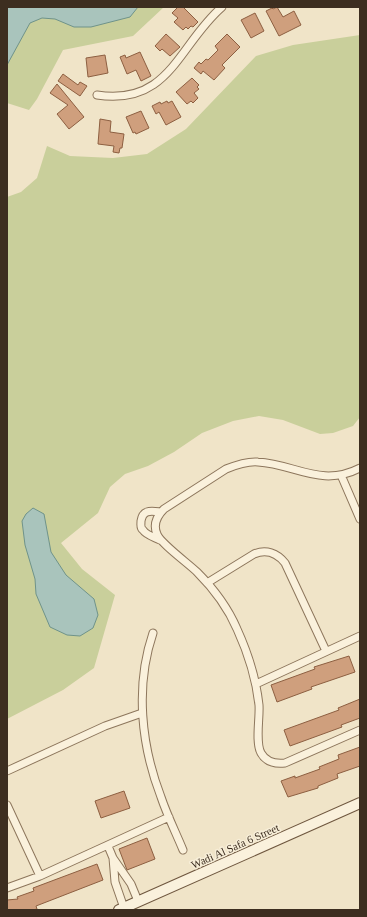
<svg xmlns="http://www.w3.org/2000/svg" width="367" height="917" font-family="Georgia,serif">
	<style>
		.green { fill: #c9cf9b }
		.water { fill: #a9c4bc; stroke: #6f938a }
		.building { fill: #cf9f7d; stroke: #8d5f41 }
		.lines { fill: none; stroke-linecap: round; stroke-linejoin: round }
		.street-casing { stroke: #8d765c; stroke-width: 9 }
		.secondary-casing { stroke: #6f573f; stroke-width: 12 }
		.street { stroke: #faf1dc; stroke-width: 7 }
		.secondary { stroke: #faf1dc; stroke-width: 10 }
		.labels { text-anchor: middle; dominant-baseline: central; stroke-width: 3; stroke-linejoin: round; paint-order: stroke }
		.street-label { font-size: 11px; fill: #3d2e20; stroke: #f7eed8 }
	</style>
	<rect width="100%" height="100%" fill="#f0e4c8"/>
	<!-- green -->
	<path class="green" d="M7,7H164L133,36L63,50L37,99L29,110L7,103Z
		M360,35V417L353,426L333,433L320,434L283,420L259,416L233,421L202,433L174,452L148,466L125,474L110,487L98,513L61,543L82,569L115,595L94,668L63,690L7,719V197L21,192L37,178L47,146L70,156L113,158L147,154L186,129L256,56L293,45Z"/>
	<!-- water -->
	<path class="water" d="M7,7H138L130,17L91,27H74L55,19L42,18L30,23L7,65Z
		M33,508L44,514L51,552L66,575L94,599L98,615L93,628L80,636L67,635L50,627L36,594L35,579L25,545L22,521L26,514Z"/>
	<!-- building -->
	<path class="building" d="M178,7H183L198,22L193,27L191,26L188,29L186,27L183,30L174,22L178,18L172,13Z
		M277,7L283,17L294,11L301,25L279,36L266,11L272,8L273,9Z
		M255,13L264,31L251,38L241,20Z
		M166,34L180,47L170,56L162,49L160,51L155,46Z
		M227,34L240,47L222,65L225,68L214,80L203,71L201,74L194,68L199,62L201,64L206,59L208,60L218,50L215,46Z
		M140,52L151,76L141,81L136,70L127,74L120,57L125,55L126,58Z
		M105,55L108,73L88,77L86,58Z
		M63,74L78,85L80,82L87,86L80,96L58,81Z
		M192,78L199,85L197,87L199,89L194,93L198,98L193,103L191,101L187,104L176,92Z
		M57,84L84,117L69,129L57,114L68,105L50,93Z
		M167,101L168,103L172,101L181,117L166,125L159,112L156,114L152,106L160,102L161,104Z
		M141,111L149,128L136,134L135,132L133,133L126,117Z
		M100,119L111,121L110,132L124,134L122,148H120L119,153L113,152L114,146L98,144Z
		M349,656L355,672L311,687L312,689L277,702L271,685L315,669L314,667Z
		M360,699V718L341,725L342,727L290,746L284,730L339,710L338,708Z
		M360,747V766L337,774L338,778L318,786V788L288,797L281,781L295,776V778L320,769L319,767L339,759L338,755Z
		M124,791L130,808L101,818L95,801Z
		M147,838L155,859L127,870L119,849Z
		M97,864L103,880L36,906L37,909L33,910H7V900L18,899L17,897L34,891L33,888Z"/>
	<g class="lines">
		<defs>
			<path id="street" d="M97,95C170,106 178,45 222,7
				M360,468C321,488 295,464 258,462C247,461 236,465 226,469L164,509C157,516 153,525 157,534C160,543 189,564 197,572C213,588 228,608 237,629C248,653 256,678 259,705C260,718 255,742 261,753C266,762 276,764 285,763L360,730
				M341,475L360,519
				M160,540C154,537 146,535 143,530C140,528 141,525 141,521C143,509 151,511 161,512
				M207,583L254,554C266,549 277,553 285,563L326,651
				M153,633C135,686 141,745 161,797C167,815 176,833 183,850
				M256,684L360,636
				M7,771L105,726L142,713
				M7,805L40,876
				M108,846L113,858L131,884L138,901
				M113,858L115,882L124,908
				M7,888L40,876L169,817"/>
			<path id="secondary" d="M119,910L360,803"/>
		</defs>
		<!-- street casing -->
		<use href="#street" class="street-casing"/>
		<!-- secondary casing -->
		<use href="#secondary" class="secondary-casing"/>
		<!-- street -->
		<use href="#street" class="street"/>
		<!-- secondary -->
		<use href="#secondary" class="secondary"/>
	</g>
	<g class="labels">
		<!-- street labels -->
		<g class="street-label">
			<text transform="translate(235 846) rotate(-24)">Wadi Al Safa 6 Street</text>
		</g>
	</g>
	<!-- border -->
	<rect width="367" height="917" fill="none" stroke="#3d2e20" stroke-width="16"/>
</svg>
